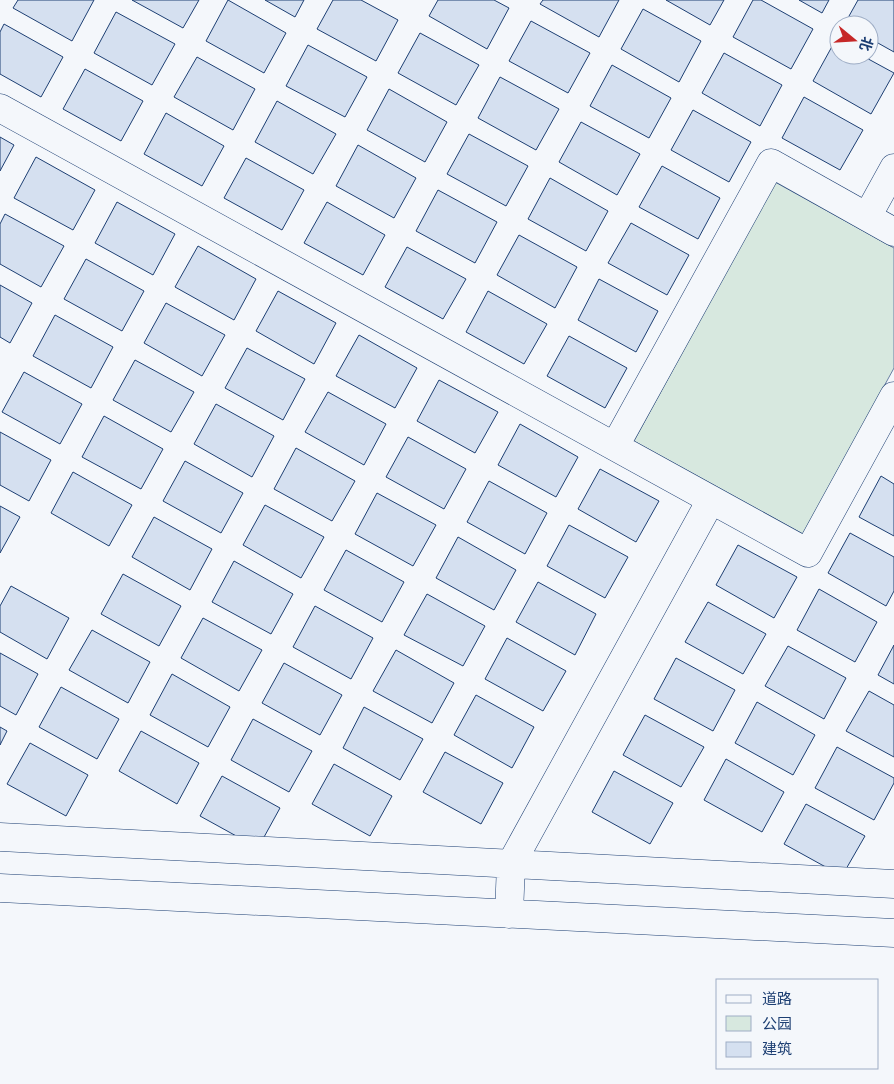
<svg xmlns="http://www.w3.org/2000/svg" width="894" height="1084" font-family="'Noto Sans','Noto Sans SC',sans-serif">
	<style>
		.green { fill: #d7e8df; stroke: #687fa3 }
		.building { fill: #d5e0f0; stroke: #1d3f73 }
		.lines { fill: none; stroke-linecap: round; stroke-linejoin: round }
		.minor-casing { stroke: #1d3f73; stroke-width: 29 }
		.minor { stroke: #f4f7fb; stroke-width: 28 }
	</style>
	<rect width="100%" height="100%" fill="#f4f7fb"/>
	<!-- green -->
	<path class="green" d="M775,182L894,248V368L803,534L634,441Z"/>
	<!-- building -->
	<path class="building" d="M18,0H94L72,41L13,8Z
		M132,0H199L183,28Z
		M228,0L286,33L264,73L206,41Z
		M265,0H304L295,17Z
		M333,0H361L398,20L376,61L317,29Z
		M438,0H494L509,8L487,49L429,16Z
		M543,0H619L599,37L540,4Z
		M666,0H724L710,25Z
		M753,0H761L813,29L791,69L733,37Z
		M799,0H829L822,13Z
		M858,0H894V52L869,38V25H844Z
		M643,9L701,41L679,82L621,49Z
		M116,12L175,44L152,85L94,53Z
		M531,21L590,53L568,93L509,61Z
		M4,24L63,57L41,97L0,74V32Z
		M420,33L479,65L456,105L398,73Z
		M835,41L839,43V55H861L894,73L871,114L813,81Z
		M308,45L367,77L345,117L286,86Z
		M724,53L782,85L760,126L702,93Z
		M197,57L255,89L233,130L174,97Z
		M612,65L671,98L649,138L590,106Z
		M85,69L143,101L121,141L63,109Z
		M500,77L559,109L536,150L478,118Z
		M389,89L447,122L425,162L367,130Z
		M804,97L863,130L840,170L782,138Z
		M277,101L336,134L313,174L255,142Z
		M693,110L751,142L729,182L671,150Z
		M166,113L224,146L202,186L144,154Z
		M581,122L640,154L617,195L559,162Z
		M469,134L528,166L506,206L447,174Z
		M0,137L14,145L0,171Z
		M358,145L416,178L394,218L336,186Z
		M36,157L95,190L73,230L14,198Z
		M246,158L304,190L282,230L224,198Z
		M662,166L720,198L698,239L639,207Z
		M550,178L608,211L586,251L528,219Z
		M438,190L497,222L475,263L416,231Z
		M117,202L175,234L153,275L95,243Z
		M327,202L385,235L363,275L304,243Z
		M5,214L64,246L41,287L0,264V224Z
		M631,223L689,255L667,295L608,263Z
		M519,235L577,267L555,308L497,275Z
		M198,246L256,279L234,320L175,287Z
		M407,247L466,279L443,319L385,287Z
		M86,259L144,291L122,331L64,299Z
		M599,279L658,311L636,352L578,320Z
		M0,285L32,303L10,343L0,337Z
		M278,291L336,323L314,364L256,331Z
		M488,291L547,324L524,364L466,332Z
		M166,303L225,335L202,376L144,343Z
		M55,315L113,347L91,388L33,356Z
		M359,335L417,368L395,408L336,376Z
		M569,336L627,368L605,408L547,376Z
		M247,348L305,379L283,420L225,388Z
		M135,360L194,392L171,432L113,400Z
		M24,372L82,404L60,444L2,412Z
		M439,380L498,412L475,453L417,421Z
		M328,392L386,424L364,465L305,432Z
		M216,404L274,436L252,477L194,444Z
		M104,416L163,449L141,489L82,457Z
		M520,424L578,457L556,497L498,465Z
		M0,432L51,460L29,501L0,485Z
		M408,437L466,469L444,509L386,477Z
		M296,448L355,481L332,521L274,489Z
		M185,461L243,493L221,533L163,501Z
		M600,469L659,501L636,542L578,509Z
		M73,472L132,505L109,546L51,513Z
		M881,476L894,484V536L859,517Z
		M489,481L547,513L525,554L467,522Z
		M377,493L436,525L413,566L355,534Z
		M265,505L324,537L301,578L243,545Z
		M0,506L20,517L0,553Z
		M154,517L212,549L190,590L132,557Z
		M569,525L628,557L605,598L547,566Z
		M850,533L894,557V591L886,606L828,573Z
		M458,537L516,570L494,610L436,578Z
		M738,545L797,577L774,618L716,585Z
		M346,550L404,582L382,622L324,590Z
		M234,561L293,594L271,634L212,602Z
		M123,574L181,606L159,646L101,614Z
		M538,582L596,614L575,655L516,622Z
		M11,586L69,618L47,659L0,632V606Z
		M819,589L877,622L855,662L797,630Z
		M427,594L485,626L463,666L404,635Z
		M708,602L766,634L743,674L685,642Z
		M315,606L373,638L351,679L293,647Z
		M203,618L262,650L239,691L181,658Z
		M92,630L150,662L128,703L69,670Z
		M507,638L566,671L543,711L485,679Z
		M894,645V684L878,675Z
		M788,646L846,678L824,719L765,686Z
		M396,650L454,683L432,723L373,691Z
		M0,653L38,674L16,715L0,706Z
		M676,658L735,690L713,731L654,699Z
		M284,663L342,695L320,735L262,703Z
		M172,674L230,707L208,747L150,715Z
		M61,687L119,719L97,759L39,727Z
		M869,691L894,705V757L846,731Z
		M476,695L534,727L512,768L454,735Z
		M757,702L815,735L793,775L735,743Z
		M364,707L423,739L400,780L343,748Z
		M645,715L704,747L681,787L623,755Z
		M253,719L312,751L289,792L231,760Z
		M0,727L7,731L0,745Z
		M141,731L199,763L177,804L119,771Z
		M30,743L88,775L66,816L7,784Z
		M837,747L894,778V783L874,820L815,788Z
		M445,752L503,783L481,824L423,792Z
		M726,759L784,792L762,832L704,800Z
		M334,764L392,796L370,836L312,804Z
		M614,771L673,803L650,844L592,812Z
		M222,776L280,808L258,848L200,816Z
		M806,804L865,836L842,876L784,844Z"/>
	<g class="lines">
		<defs>
			<path id="minor" d="M0,108L808,553L894,396
				M867,217L894,168
				M615,446L771,163L894,232
				M0,837L894,884
				M0,888L894,933
				M509,914L511,864L711,500"/>
		</defs>
		<!-- minor casing -->
		<use href="#minor" class="minor-casing"/>
		<!-- minor -->
		<use href="#minor" class="minor"/>
	</g>
	<!-- legend -->
	<rect x="716" y="979" width="162" height="90" fill="#f4f7fb" stroke="#9eadc5"/>
	<rect x="726" y="995" width="25" height="8" fill="#f4f7fb" stroke="#9eadc5"/>
	<text x="762" y="1004" font-size="15" fill="#1d3f73">道路</text>
	<rect x="726" y="1016" width="25" height="15" fill="#d7e8df" stroke="#9eadc5"/>
	<text x="762" y="1029" font-size="15" fill="#1d3f73">公园</text>
	<rect x="726" y="1042" width="25" height="15" fill="#d5e0f0" stroke="#9eadc5"/>
	<text x="762" y="1054" font-size="15" fill="#1d3f73">建筑</text>
	<!-- north arrow -->
	<g transform="translate(854 40) rotate(108)"><circle r="24" fill="#f4f7fb" stroke="#9eadc5"/>
	<path d="M0-4L9 19L0 12L-9 19Z" fill="#c62828"/>
	<text y="-8" font-size="14" font-weight="bold" text-anchor="middle" fill="#1d3f73">北</text>
	</g>
</svg>
